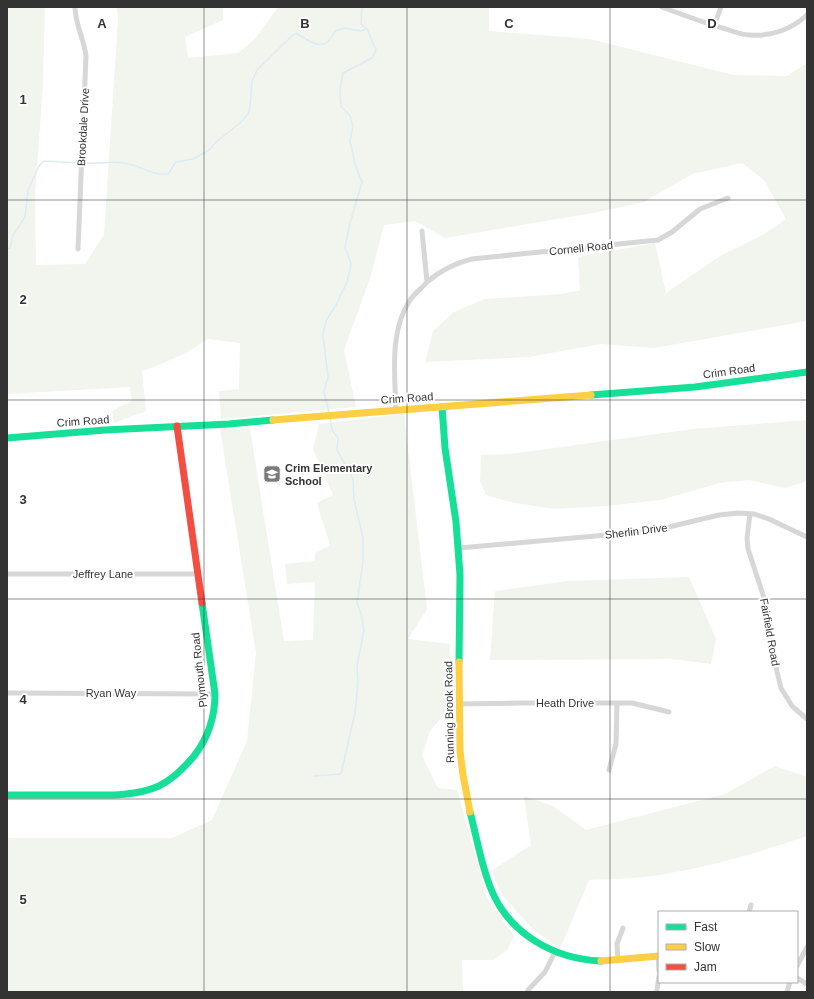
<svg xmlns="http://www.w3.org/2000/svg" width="814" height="999" font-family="Helvetica,sans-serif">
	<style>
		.green { fill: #f1f5ed }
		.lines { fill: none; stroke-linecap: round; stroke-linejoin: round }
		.stream { stroke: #ddebf3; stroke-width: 1.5 }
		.street { stroke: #d7d7d7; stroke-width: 5 }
		.fast { stroke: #16e098; stroke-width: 7 }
		.slow { stroke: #ffcf43; stroke-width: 7 }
		.jam { stroke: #f24e42; stroke-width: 7 }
		.grid { fill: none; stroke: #333; stroke-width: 1; stroke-opacity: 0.55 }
		.labels { text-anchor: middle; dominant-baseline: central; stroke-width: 4; stroke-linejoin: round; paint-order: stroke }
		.street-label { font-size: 11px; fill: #333; stroke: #fff }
		.poi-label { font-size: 11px; font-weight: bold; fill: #333; stroke: #fff; text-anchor: start }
		.grid-label { font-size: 13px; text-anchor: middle; font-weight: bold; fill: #333; stroke: #fff; stroke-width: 4; stroke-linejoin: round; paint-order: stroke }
	</style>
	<rect width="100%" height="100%" fill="#fff"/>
	<!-- green -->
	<path class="green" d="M7,7H45L43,83L35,196L36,265L85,264L104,235L118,19L117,7H223V20L185,37L188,58L238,53L255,39L278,7H489V31L590,39L734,75L787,76L807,63V321L654,348L601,344L529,357L425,362L433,331L454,312L485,299L562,294L580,290L578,257L655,243L666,293L720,256L761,236L786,219L764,180L742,163L692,174L644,202L593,213L445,238L415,221L384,225L371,275L344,350L356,407L221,419L219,391L239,389L240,343L208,339L184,354L154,367L142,371L146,411L114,423L112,411L132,401L130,387L7,394Z
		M404,414L427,609L408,639L450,644V707L430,731L422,756L438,788L457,790L487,897L514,936L507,950L494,960H462L463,992H7V838H172L212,820L247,741L256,653L220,429H250L284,641L313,640L315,582L287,584L285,564L315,561V553L330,545L317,503L333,495L313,449L319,424Z
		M807,420V481L785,488L749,480L720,483L660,500L606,506L553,509L510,502L486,495L480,481L481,455L510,454L693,429Z
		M689,577L716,639L711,664L672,659L490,660L495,591L568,581Z
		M775,766L807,777V836C754,854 700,870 644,877C626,879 607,879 589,880L560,949L534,930L502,895L491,871L531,845L524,796L553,806L586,830L725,794Z"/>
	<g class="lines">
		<!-- stream -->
		<path class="stream" d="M87,163C100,164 115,160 129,164C142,167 154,176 168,174L176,162L193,159L209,150L216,142L240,123L248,114L250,107L252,81L257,70L293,35L296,33C312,43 325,54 335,31L344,28L361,31L366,29
			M7,249L10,248L13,235L25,217L28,190L39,166L44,161L78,163
			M329,413L324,392L328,377L323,335L326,321L337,303L347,282L351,264L345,247L350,223L362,182L355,164L350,141L353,126L350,116L341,106L340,90L343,73L372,58L376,50L367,29L361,24L362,7
			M314,776L341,774L355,713L358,682L357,665L364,630L361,614L357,603L363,562V538L354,499L353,479L337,450L338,438L332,430L330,416"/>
		<!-- street -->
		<path class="street" d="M75,7C75,24 84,39 86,56L78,249
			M662,7C683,15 704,23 726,29C734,32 742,35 750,35C771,37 792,29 807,15
			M714,26L721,7
			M427,282C441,270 455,263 472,259L658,240L672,232L700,209L728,198
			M396,410C395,374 389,332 410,300C415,293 422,288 427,282L422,231
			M750,514L747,538L748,549L767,607L777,672L781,688L792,706L807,719
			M459,548L652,531L719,515L738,513L754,514L769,519L807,537
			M7,574H198
			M7,693L215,694
			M459,704L520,703H632L669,712
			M609,770L616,744L617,703
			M749,912L751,905
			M658,956L659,971
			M618,961L617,944L623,928
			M797,966L807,947
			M797,978L807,984
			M528,990L545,972L555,952
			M657,990L659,976
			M787,992L790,982"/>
		<!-- fast -->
		<path class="fast" d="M591,395L695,387L807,372
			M442,407L445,448L456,522L460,575L459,662
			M7,438L105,430L229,424L273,420
			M7,795C30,795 54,795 77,795C104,795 134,797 159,786C173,779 184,768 194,756C208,738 215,717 215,694L202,603
			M470,812C477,838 481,865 491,889C509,934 554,959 601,961"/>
		<!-- slow -->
		<path class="slow" d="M273,420L591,395
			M459,662L460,751L463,775L470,812
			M601,961L659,956"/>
		<!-- jam -->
		<path class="jam" d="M177,426L202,603"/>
	</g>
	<!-- grid -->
	<path class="grid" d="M204,7V992M407,7V992M610,7V992M7,200H807M7,400H807M7,599H807M7,799H807"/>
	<!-- icons -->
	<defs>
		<symbol id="school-square" viewBox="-11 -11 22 22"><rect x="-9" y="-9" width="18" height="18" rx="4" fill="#7a7a7a" stroke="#fff"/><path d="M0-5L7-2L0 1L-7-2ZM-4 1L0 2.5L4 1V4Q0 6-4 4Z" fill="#fff"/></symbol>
	</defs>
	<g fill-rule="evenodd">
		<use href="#school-square" x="262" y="464" width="20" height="20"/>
	</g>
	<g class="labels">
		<!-- street labels -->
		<g class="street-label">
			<text transform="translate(83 127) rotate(-87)">Brookdale Drive</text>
			<text transform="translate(581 248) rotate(-6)">Cornell Road</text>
			<text transform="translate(729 371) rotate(-8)">Crim Road</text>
			<text transform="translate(407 398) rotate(-4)">Crim Road</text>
			<text transform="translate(83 421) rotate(-4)">Crim Road</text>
			<text transform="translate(636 531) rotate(-7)">Sherlin Drive</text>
			<text x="103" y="574">Jeffrey Lane</text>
			<text transform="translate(770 632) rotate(80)">Fairfield Road</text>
			<text transform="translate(199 670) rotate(-96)">Plymouth Road</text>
			<text x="111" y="693">Ryan Way</text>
			<text x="565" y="703">Heath Drive</text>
			<text transform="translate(449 712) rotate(-91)">Running Brook Road</text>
		</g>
		<!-- poi labels -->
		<g class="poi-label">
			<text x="285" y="468">Crim Elementary<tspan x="285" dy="13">School</tspan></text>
		</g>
	</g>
	<g class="grid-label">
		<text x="102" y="28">A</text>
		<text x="305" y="28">B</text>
		<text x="509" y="28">C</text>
		<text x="712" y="28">D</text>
		<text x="23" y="104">1</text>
		<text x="23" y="304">2</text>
		<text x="23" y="504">3</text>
		<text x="23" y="704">4</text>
		<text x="23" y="904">5</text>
	</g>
	<!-- border -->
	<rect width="814" height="999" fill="none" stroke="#333333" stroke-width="16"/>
	<!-- legend -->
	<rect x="658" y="911" width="140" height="72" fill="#ffffff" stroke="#adadad"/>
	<rect x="666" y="924" width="20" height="6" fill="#16e098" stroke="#adadad"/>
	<text x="694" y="931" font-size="12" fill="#333333">Fast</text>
	<rect x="666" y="944" width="20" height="6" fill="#ffcf43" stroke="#adadad"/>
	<text x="694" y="951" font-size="12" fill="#333333">Slow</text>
	<rect x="666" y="964" width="20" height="6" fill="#f24e42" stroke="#adadad"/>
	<text x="694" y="971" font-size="12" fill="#333333">Jam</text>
</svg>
